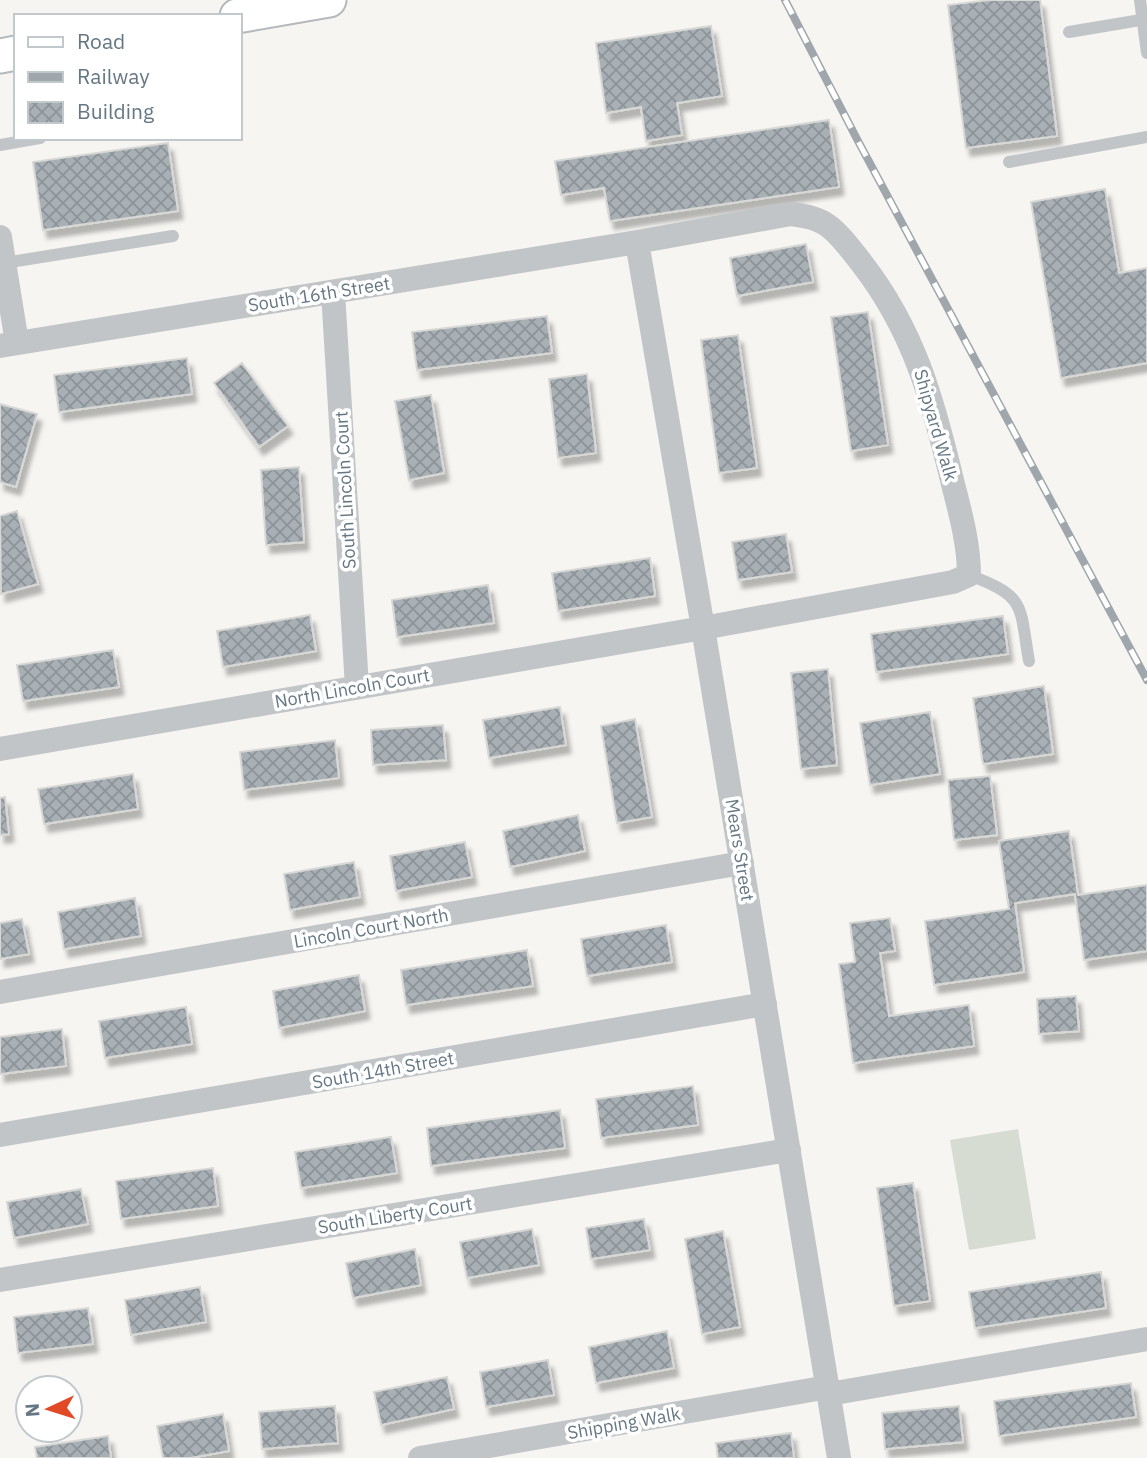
<svg xmlns="http://www.w3.org/2000/svg" width="1147" height="1458" font-family="'IBM Plex Sans',sans-serif">
	<style>
		.pitch { fill: #d7dcd3 }
		.building { fill: url(#building-cross-hatch); stroke: #d7d7d5; stroke-width: 2; filter: url(#shadow) }
		.lines { fill: none; stroke-linecap: round; stroke-linejoin: round }
		.secondary-casing { stroke: #b3b9bd; stroke-width: 37 }
		.lane { stroke: #c1c5c8; stroke-width: 12 }
		.street { stroke: #c1c5c8; stroke-width: 24 }
		.secondary { stroke: #fff; stroke-width: 33 }
		.rail-casing { stroke: #a0a7ac; stroke-width: 8 }
		.rail { stroke: #fff; stroke-width: 5; stroke-dasharray: 16; stroke-linecap: butt }
		.labels { text-anchor: middle; dominant-baseline: central; stroke-width: 7; stroke-linejoin: round; paint-order: stroke }
		.street-label { font-size: 18px; fill: #657783; stroke: #fff }
	</style>
	<defs>
		<pattern id="building-cross-hatch" width="8" height="8" patternUnits="userSpaceOnUse" patternTransform="scale(1.75)"><rect width="8" height="8" fill="#a8b0b5"/><path d="M0 0l8 8M0 8l8-8" fill="none" stroke="#8c9499"/></pattern>
		<filter id="shadow"><feDropShadow dx="4.5" dy="8" stdDeviation="2" flood-color="#0004"/></filter>
	</defs>
	<rect width="100%" height="100%" fill="#f6f5f2"/>
	<!-- pitch -->
	<path class="pitch" d="M1018,1129L1036,1239L969,1250L950,1140Z"/>
	<!-- building -->
	<path class="building" d="M990,0H1040L1057,136L966,148L948,5Z
		M711,26L722,96L677,103L682,135L646,141L641,107L606,113L596,43Z
		M829,120L839,187L610,221L604,188L561,195L555,161Z
		M168,143L178,211L43,230L33,162Z
		M1105,189L1119,273L1147,268V363L1061,378L1031,202Z
		M806,244L813,282L737,296L730,258Z
		M868,312L888,445L851,451L831,317Z
		M547,316L552,353L417,370L412,332Z
		M738,335L757,468L719,473L701,340Z
		M187,358L192,394L59,412L54,375Z
		M242,363L288,426L259,447L214,383Z
		M587,374L596,453L558,458L549,379Z
		M431,395L444,473L409,480L395,401Z
		M0,404L37,414L16,487L0,482Z
		M299,467L304,542L266,545L261,470Z
		M17,511L38,584L1,594L0,516Z
		M786,534L792,572L738,580L732,542Z
		M650,558L655,596L558,611L552,573Z
		M488,585L494,623L397,637L392,600Z
		M310,615L316,651L223,667L217,631Z
		M1003,616L1008,654L876,672L871,634Z
		M113,650L119,687L23,701L17,665Z
		M828,669L837,765L801,769L791,673Z
		M1044,686L1053,754L983,764L973,698Z
		M560,707L566,745L489,758L483,720Z
		M930,712L940,774L870,785L860,723Z
		M635,719L652,817L617,823L601,726Z
		M443,725L446,760L373,765L371,730Z
		M335,740L339,778L244,790L240,752Z
		M133,774L138,809L44,824L38,789Z
		M990,776L997,835L954,840L948,780Z
		M5,797L9,834L0,835V798Z
		M578,815L585,851L510,867L503,831Z
		M1069,831L1078,895L1147,885V951L1084,960L1075,894L1015,903L1024,972L934,985L925,921L1009,909L999,841Z
		M465,842L472,877L396,891L390,856Z
		M354,862L360,897L290,910L284,874Z
		M135,898L141,936L64,949L58,912Z
		M890,918L895,951L880,953L889,1016L969,1005L974,1046L853,1063L839,964L855,962L850,923Z
		M22,919L29,954L0,959V923Z
		M666,925L672,962L587,976L581,939Z
		M527,950L533,986L406,1005L401,970Z
		M359,975L365,1011L279,1028L273,991Z
		M1076,996L1079,1031L1039,1034L1037,999Z
		M186,1007L192,1044L105,1058L99,1021Z
		M62,1029L66,1066L0,1074V1037Z
		M693,1086L698,1125L601,1138L596,1099Z
		M560,1110L565,1148L431,1166L427,1128Z
		M391,1137L397,1173L301,1188L295,1152Z
		M213,1168L218,1206L121,1219L116,1181Z
		M913,1183L930,1301L894,1306L877,1188Z
		M81,1189L88,1224L14,1238L7,1202Z
		M644,1219L650,1250L591,1259L586,1228Z
		M532,1229L539,1265L467,1278L460,1242Z
		M723,1231L740,1327L702,1334L685,1239Z
		M415,1249L421,1285L353,1298L346,1263Z
		M1101,1272L1106,1308L975,1328L969,1292Z
		M200,1287L206,1322L131,1335L125,1300Z
		M88,1308L93,1344L18,1353L14,1317Z
		M667,1331L674,1368L596,1383L589,1347Z
		M548,1360L554,1395L486,1407L480,1372Z
		M447,1377L454,1409L381,1425L374,1392Z
		M1131,1383L1136,1417L999,1436L994,1401Z
		M335,1406L338,1443L262,1449L259,1412Z
		M959,1406L963,1442L885,1449L882,1413Z
		M223,1414L229,1451L190,1458H163L157,1426Z
		M791,1433L794,1458H718L716,1443Z
		M108,1436L111,1458H37L35,1447Z"/>
	<g class="lines">
		<defs>
			<path id="secondary" d="M237,16L329,0
				M0,56L16,53"/>
		</defs>
		<!-- secondary casing -->
		<use href="#secondary" class="secondary-casing"/>
		<!-- lane -->
		<path class="lane" d="M1140,0L1147,53
			M1069,32L1147,19
			M0,145L40,138
			M1009,162L1147,137
			M4,263L173,236
			M969,575C1027,597 1019,604 1029,661"/>
		<!-- street -->
		<path class="street" d="M0,237L17,343
			M637,242L703,628L839,1458
			M333,292L357,687
			M0,346L637,242L791,214C806,216 819,218 831,228C843,238 853,252 863,265C914,331 933,401 952,480C960,512 969,543 969,575L953,582L703,628L0,749
			M0,992L742,863
			M0,1135L765,1004
			M0,1280L789,1150
			M829,1394L1147,1339
			M420,1458L828,1387"/>
		<!-- secondary -->
		<use href="#secondary" class="secondary"/>
		<defs>
			<path id="rail" d="M785,0L858,141L1147,680"/>
		</defs>
		<!-- rail casing -->
		<use href="#rail" class="rail-casing"/>
		<!-- rail -->
		<use href="#rail" class="rail"/>
	</g>
	<g class="labels">
		<!-- street labels -->
		<g class="street-label">
			<text transform="translate(319 294) rotate(-9)">South 16th Street</text>
			<text transform="translate(936 425) rotate(74)">Shipyard Walk</text>
			<text transform="translate(345 490) rotate(-93)">South Lincoln Court</text>
			<text transform="translate(352 688) rotate(-10)">North Lincoln Court</text>
			<text transform="translate(740 850) rotate(81)">Mears Street</text>
			<text transform="translate(371 928) rotate(-10)">Lincoln Court North</text>
			<text transform="translate(383 1070) rotate(-10)">South 14th Street</text>
			<text transform="translate(395 1215) rotate(-9)">South Liberty Court</text>
			<text transform="translate(624 1423) rotate(-10)">Shipping Walk</text>
		</g>
	</g>
	<!-- legend -->
	<rect x="14" y="14" width="228" height="126" fill="#ffffff" stroke="#c1c9cd" stroke-width="2"/>
	<rect x="28" y="37" width="35" height="10" fill="#ffffff" stroke="#c1c9cd" stroke-width="2"/>
	<text x="77" y="49" font-size="21" fill="#657783">Road</text>
	<rect x="28" y="72" width="35" height="10" fill="#a0a7ac" stroke="#c1c9cd" stroke-width="2"/>
	<text x="77" y="84" font-size="21" fill="#657783">Railway</text>
	<rect x="28" y="102" width="35" height="21" fill="url(#building-cross-hatch)" stroke="#c1c9cd" stroke-width="2"/>
	<text x="77" y="119" font-size="21" fill="#657783">Building</text>
	<!-- north arrow -->
	<g transform="translate(49 1409) rotate(266)"><circle r="33" fill="#ffffff" stroke="#c1c9cd" stroke-width="2"/>
	<path d="M0-5L12 26L0 18L-12 26Z" fill="#e04a27"/>
	<text y="-10" font-size="19" font-weight="bold" text-anchor="middle" fill="#657783">N</text>
	</g>
</svg>
